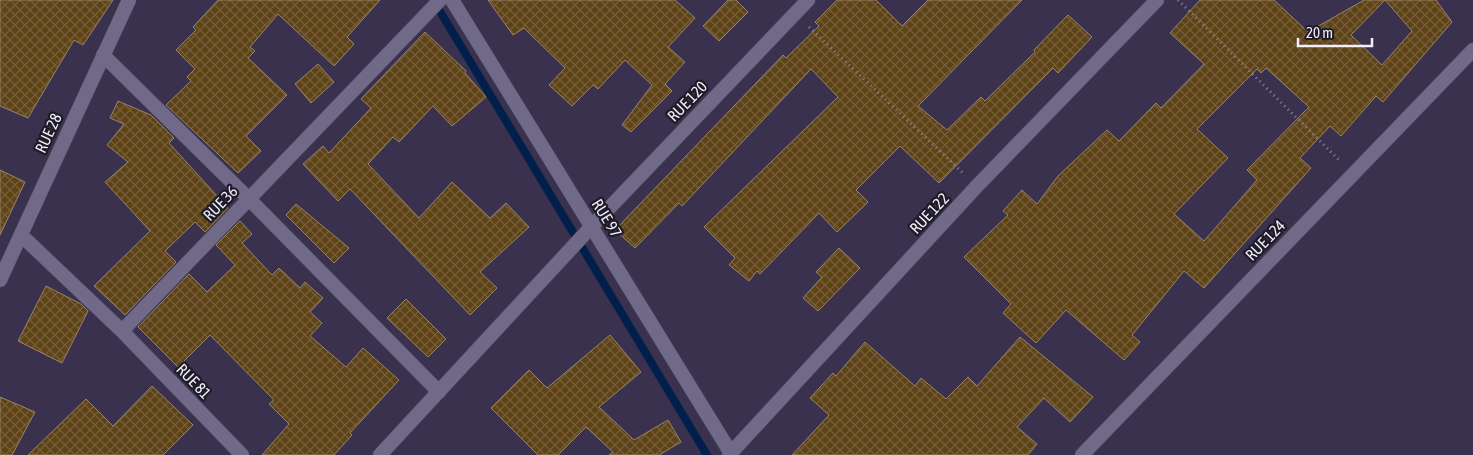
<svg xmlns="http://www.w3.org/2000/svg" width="1473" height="455" font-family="'Asap Condensed',sans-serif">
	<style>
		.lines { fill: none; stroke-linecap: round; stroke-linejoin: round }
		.stream { stroke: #001f4a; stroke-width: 8 }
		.building { fill: url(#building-cross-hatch); stroke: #988466; fill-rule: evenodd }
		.minor-casing { stroke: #524c62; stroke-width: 15 }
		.path { stroke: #8f899f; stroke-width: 3; stroke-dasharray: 1 4; stroke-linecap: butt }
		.minor { stroke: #706988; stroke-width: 14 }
		.labels { text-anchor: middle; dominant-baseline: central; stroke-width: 4.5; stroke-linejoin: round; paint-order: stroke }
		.street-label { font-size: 16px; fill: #f1eefc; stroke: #1f1c28 }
	</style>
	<defs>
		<pattern id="building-cross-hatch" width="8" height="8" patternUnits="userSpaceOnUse" patternTransform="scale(1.25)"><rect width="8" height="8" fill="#5d4316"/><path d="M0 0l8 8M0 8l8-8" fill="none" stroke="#755e39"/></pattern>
	</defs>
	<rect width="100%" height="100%" fill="#39314d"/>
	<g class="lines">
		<!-- stream -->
		<path class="stream" d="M435,3L707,455"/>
	</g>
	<!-- building -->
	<path class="building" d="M0,0H113L83,45L74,40L28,118L0,106Z
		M218,0H380L347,37L354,44L334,66L278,14L250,47L255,51L248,58L287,95L246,136L261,151L238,173L166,105L191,81L187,77L195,69L176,50L196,30L193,27Z
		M488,0H675L695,18L668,47L685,62L665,84L672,91L631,132L622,125L652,85L625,60L598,89L593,85L572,106L549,85L565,68L524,28L513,35Z
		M728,0H736L748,12L719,41L703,26Z
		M837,0H876L902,26L928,0H1022L918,106L947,130L981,97L985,101L1035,52L1034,50L1068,15L1092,37L1058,73L1053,68L939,183L900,146L856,190L868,202L837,232L819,213L760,274L757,271L749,281L729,265L735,258L704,227L838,97L811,69L682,206L679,203L635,248L615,230L783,55L786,58L819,26L815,22Z
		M1200,0H1274L1308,32L1364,0H1436L1452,22L1383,102L1376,96L1341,136L1330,126L1300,158L1311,168L1204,288L1184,271L1132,335L1140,342L1124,360L1066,310L1036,343L1003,313L1011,304L964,257L1008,215L1003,211L1022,190L1037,204L1058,176L1107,130L1119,141L1156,103L1161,108L1204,64L1170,33ZM1385,0L1412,31L1382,65L1351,35ZM1266,68L1309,107L1247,170L1257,180L1204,241L1174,214L1228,158L1197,129L1257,69L1261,73Z
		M425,32L466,71L465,73L486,97L452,126L433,106L399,142L393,137L368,164L419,218L452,182L490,218L506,203L529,227L480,272L497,288L470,315L350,189L338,201L303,164L323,146L329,153L371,108L361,99Z
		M318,64L334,82L311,103L295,84Z
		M118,101L151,115L174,138L169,143L228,208L205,232L195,222L165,251L176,262L125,315L94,286L150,231L105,182L128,162L107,145L124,124L110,118Z
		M0,170L25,182L0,235Z
		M296,204L349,248L334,263L286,215Z
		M240,221L252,234L242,243L272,275L279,268L300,288L305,282L323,298L310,312L322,323L310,336L346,367L363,348L399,380L350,433L352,435L334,455H262L289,424L269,404L274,400L210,335L178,367L138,327L189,274L207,292L235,265L216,245Z
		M839,248L860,268L818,311L803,298L822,277L816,272Z
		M46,286L81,304L88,311L62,363L18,341Z
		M406,299L446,339L428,357L387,318Z
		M610,335L641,372L599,407L634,440L668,420L681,442L659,455H609L613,452L586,427L558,455H538L491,408L529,370L547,388Z
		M1020,337L1093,397L1070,422L1044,398L1017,427L1037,444L1028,455H792L829,415L810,398L833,373L836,376L865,342L915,386L921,378L946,399L968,377L977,386Z
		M152,386L193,425L163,455H28L86,399L113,426Z
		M0,397L35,412L12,455H0Z"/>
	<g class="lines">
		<defs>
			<path id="minor" d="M452,0L732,455
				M103,55L249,199L439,392
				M21,235L122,331L242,455
				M0,280L129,0
				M122,331L440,0
				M380,455L592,226L808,0
				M729,455L977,186L1157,0
				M1082,455L1473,50"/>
		</defs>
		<!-- minor casing -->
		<use href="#minor" class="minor-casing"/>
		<!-- path -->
		<path class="path" d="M1178,0L1340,161
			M809,27L964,174"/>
		<!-- minor -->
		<use href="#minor" class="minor"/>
	</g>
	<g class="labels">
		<!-- street labels -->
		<g class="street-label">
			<text transform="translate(687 101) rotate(-46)">RUE 120</text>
			<text transform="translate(48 133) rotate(-65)">RUE 28</text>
			<text transform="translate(220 203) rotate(-46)">RUE 36</text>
			<text transform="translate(929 213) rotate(-47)">RUE 122</text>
			<text transform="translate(607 218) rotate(58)">RUE 97</text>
			<text transform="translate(1265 240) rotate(-46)">RUE 124</text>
			<text transform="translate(194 381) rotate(46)">RUE 81</text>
		</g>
	</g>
	<!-- scale -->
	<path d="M1298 38v8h74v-8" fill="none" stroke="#f1eefc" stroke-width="2.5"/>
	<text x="1306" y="38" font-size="15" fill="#f1eefc" stroke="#1f1c28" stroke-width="4" paint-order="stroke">20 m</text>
</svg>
